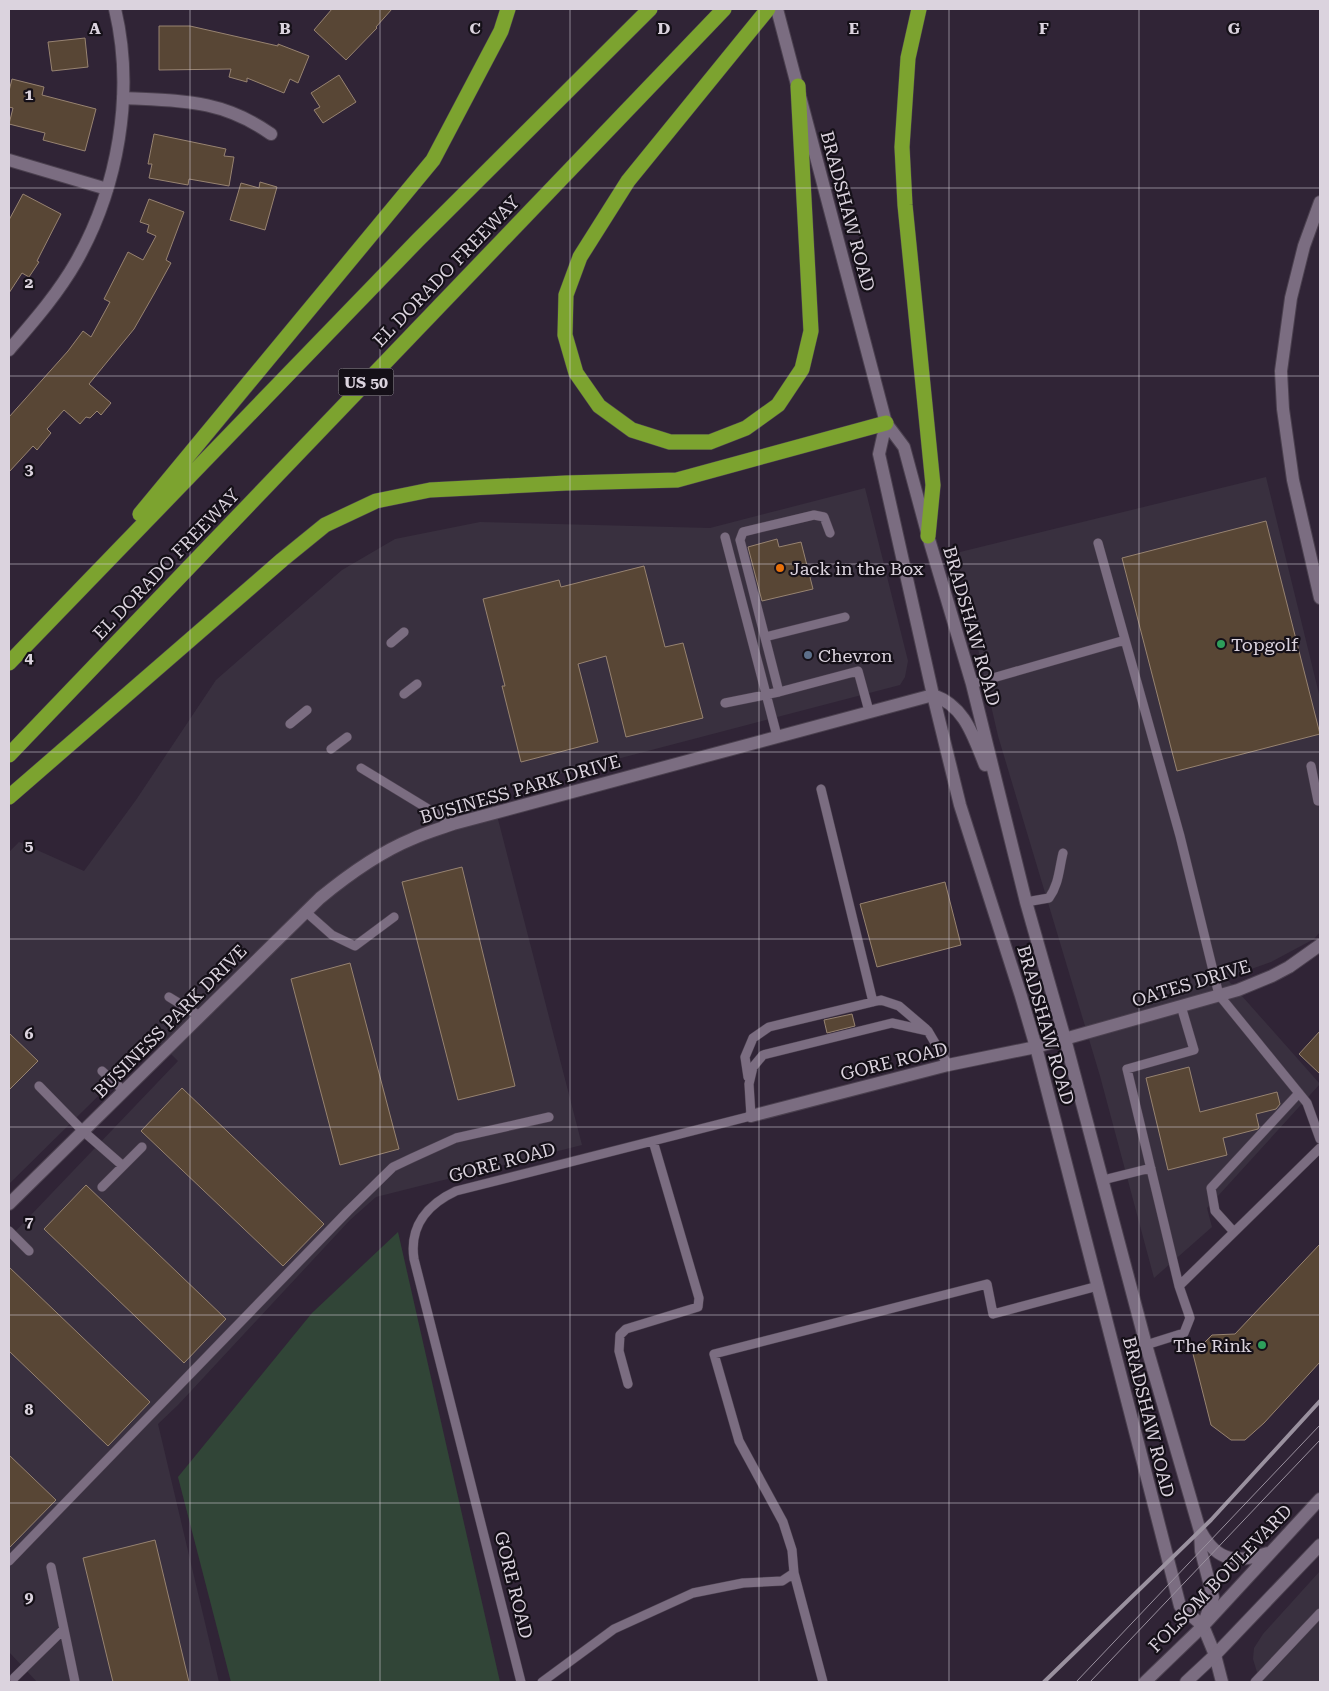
<svg xmlns="http://www.w3.org/2000/svg" width="1329" height="1691" font-family="'Roboto Serif',serif">
	<style>
		.commercial { fill: #39303f }
		.green { fill: #314537 }
		.building { fill: #584635; stroke: #978371 }
		.lines { fill: none; stroke-linecap: round; stroke-linejoin: round }
		.service-casing { stroke: #4b404f; stroke-width: 10 }
		.minor-casing { stroke: #4b404f; stroke-width: 14 }
		.tertiary-casing { stroke: #4b404f; stroke-width: 14 }
		.secondary-casing { stroke: #4b404f; stroke-width: 14 }
		.motorway-casing { stroke: #4b404f; stroke-width: 16 }
		.service { stroke: #7b6d81; stroke-width: 9 }
		.minor { stroke: #7b6d81; stroke-width: 12 }
		.tertiary { stroke: #7b6d81; stroke-width: 12 }
		.secondary { stroke: #7b6d81; stroke-width: 12 }
		.motorway { stroke: #7ca32f; stroke-width: 15 }
		.tram { stroke: #9a919f; stroke-width: 1 }
		.rail { stroke: #9a919f; stroke-width: 4 }
		.grid { fill: none; stroke: #dbd3de; stroke-width: 1; stroke-opacity: 0.55 }
		.food-dot { fill: #e8710a; stroke: #151018; stroke-width: 2 }
		.leisure-dot { fill: #2e9e5b; stroke: #151018; stroke-width: 2 }
		.service-dot { fill: #5c6f8a; stroke: #151018; stroke-width: 2 }
		.labels { text-anchor: middle; dominant-baseline: central; stroke-width: 4.5; stroke-linejoin: round; paint-order: stroke }
		.shield { fill: #151018; stroke: #a098a3; stroke-width: 1 }
		.shield-label { font-size: 16px; font-weight: bold; fill: #dbd3de }
		.street-label { font-size: 18px; fill: #dbd3de; stroke: #151018 }
		.poi-label { font-size: 18px; fill: #dbd3de; stroke: #151018; text-anchor: start }
		.grid-label { font-size: 16px; text-anchor: middle; font-weight: bold; fill: #dbd3de; stroke: #151018; stroke-width: 4.5; stroke-linejoin: round; paint-order: stroke }
	</style>
	<rect width="100%" height="100%" fill="#302436"/>
	<!-- commercial -->
	<path class="commercial" d="M1266,477L1320,698V932L1314,939L1271,962L1226,978L1320,1084L1207,1208L1212,1227L1154,1278L1100,1076L998,736L956,553Z
		M865,488L908,661L905,677L900,685L491,792L582,1145L376,1197L350,1220L178,1405L158,1424L219,1682H37L9,1652V1238L178,1061L156,1039L9,1184V852L19,842L84,871L136,800L216,680L342,570L395,539L480,522L710,528Z
		M1320,1571V1682H1260L1253,1659L1254,1648L1263,1634Z"/>
	<!-- green -->
	<path class="green" d="M398,1232L500,1682H231L178,1477L312,1313Z"/>
	<!-- building -->
	<path class="building" d="M332,9H392L376,27L377,28L346,60L314,30Z
		M159,26H190L278,46V44L309,56L298,83L290,79L284,93L247,78V82L229,77L231,69L159,70Z
		M85,38L88,67L52,71L48,42Z
		M339,75L356,102L323,123L314,110L320,107L311,93Z
		M12,79L44,87L42,95L96,109L85,151L43,140L45,133L9,124L13,108L9,107V91Z
		M154,134L226,149L224,156L234,157L229,186L189,179L188,185L149,178L152,164H148Z
		M260,182L277,187L265,230L230,220L241,183L259,188Z
		M23,194L61,214L37,261L39,262L29,277L22,273L9,293V220Z
		M149,199L184,212L166,260L171,263L154,294L134,329L89,384L111,403L101,415L97,411L90,418L86,417L80,424L64,410L47,429L51,433L37,450L33,446L9,472V417L68,351L83,331L91,337L110,302L104,299L128,252L143,260L156,236L147,232L149,225L140,222Z
		M1266,521L1320,734L1177,771L1122,558Z
		M777,539L779,547L801,542L813,589L762,601L748,547Z
		M644,566L665,647L683,643L703,718L626,737L606,656L578,664L598,742L521,762L502,686H505L483,599L559,580L561,587Z
		M462,867L515,1086L458,1100L402,882Z
		M945,882L961,945L877,967L860,904Z
		M350,963L399,1149L340,1165L291,979Z
		M852,1014L855,1026L827,1033L824,1020Z
		M1320,1031V1074L1299,1054Z
		M9,1033L38,1061L9,1090Z
		M1189,1067L1200,1112L1277,1092L1280,1104L1276,1109L1256,1114L1259,1127L1258,1129L1223,1138L1227,1155L1168,1170L1146,1078Z
		M182,1088L324,1224L283,1266L141,1131Z
		M86,1185L226,1319L184,1363L44,1229Z
		M1320,1244V1362L1264,1423L1245,1440H1231L1211,1425L1193,1354L1212,1335L1235,1334Z
		M9,1267L150,1402L108,1446L9,1351Z
		M9,1455L56,1500L9,1548Z
		M155,1540L189,1682H113L83,1558Z"/>
	<g class="lines">
		<defs>
			<path id="service" d="M725,537L777,736
				M1098,543L1180,836L1219,995L1307,1103L1320,1139
				M765,637L845,617
				M391,643L404,632
				M972,684L1125,640
				M779,692L740,540L743,532L814,515L824,517L830,533
				M404,694L417,684
				M725,703L779,692L858,671L869,711
				M290,724L307,710
				M331,749L347,737
				M1311,766L1318,801
				M361,768L453,824
				M821,789L873,1002
				M1026,902L1049,898C1059,884 1059,869 1063,853
				M306,912L332,935L355,946L394,917
				M169,997L200,1016
				M102,1071L124,1091
				M748,1077L745,1057L753,1038L769,1027L881,1000L899,1006L926,1029
				M39,1086L83,1131L123,1166
				M1103,1180L1151,1168
				M102,1187L142,1147
				M9,1231L29,1251
				M1234,1232L1215,1211L1211,1188L1299,1093
				M1179,1286L1320,1148
				M1146,1345L1184,1333L1190,1318L1179,1286L1127,1069L1194,1050L1181,1006
				M628,1384L619,1351L620,1335L626,1329L698,1307L699,1298L653,1141
				M9,1561L348,1211L393,1167L412,1158L456,1138L549,1117
				M51,1567L75,1682
				M794,1573L823,1682
				M14,1678L64,1629
				M521,1682L414,1259C409,1226 428,1204 456,1191L751,1116L749,1084L753,1067L763,1055L892,1023L928,1031L948,1065
				M542,1682L614,1629L693,1593L743,1583L782,1581L794,1573L792,1550L783,1522L739,1441L714,1354L987,1284L993,1314L1098,1286
				M1255,1682L1320,1613"/>
			<path id="minor" d="M123,98C181,101 221,99 271,134
				M9,160L107,189
				M1320,202L1304,246L1291,298L1281,371L1283,409L1293,480L1320,598
				M751,1116L948,1065L1036,1047L1238,990L1272,976L1289,967L1320,945
				M9,1204L320,898C348,875 378,853 412,839C425,833 439,829 453,824L933,695"/>
			<path id="tertiary" d="M9,350C33,322 57,295 76,262C118,188 135,93 115,9
				M1203,1626L1215,1655L1222,1682"/>
			<path id="secondary" d="M777,9L886,423L904,447L928,536L972,684L1026,902L1065,1039L1146,1345L1200,1531L1201,1551L1213,1597L1203,1626
				M886,423L879,454L933,695L960,805L1021,996L1036,1047L1180,1606L1203,1626
				M933,695C965,706 973,736 985,765
				M1201,1532C1218,1563 1238,1563 1268,1553
				M1145,1682L1203,1626L1320,1499
				M1186,1682L1215,1655L1320,1545"/>
			<path id="motorway" d="M768,9L628,181L580,257L566,295L565,335L576,373L599,406L632,430L670,442H710L746,428L778,405L802,369L811,331L798,86
				M919,9L908,58L902,147L905,205L933,485L928,536
				M140,514L433,160L501,31L508,9
				M9,663L418,240L650,9
				M9,755L724,9
				M9,797L282,560L325,525L376,501L430,490L566,483L677,480L886,423"/>
		</defs>
		<!-- service casing -->
		<use href="#service" class="service-casing"/>
		<!-- minor casing -->
		<use href="#minor" class="minor-casing"/>
		<!-- tertiary casing -->
		<use href="#tertiary" class="tertiary-casing"/>
		<!-- secondary casing -->
		<use href="#secondary" class="secondary-casing"/>
		<!-- motorway casing -->
		<use href="#motorway" class="motorway-casing"/>
		<!-- service -->
		<use href="#service" class="service"/>
		<!-- minor -->
		<use href="#minor" class="minor"/>
		<!-- tertiary -->
		<use href="#tertiary" class="tertiary"/>
		<!-- secondary -->
		<use href="#secondary" class="secondary"/>
		<!-- motorway -->
		<use href="#motorway" class="motorway"/>
		<!-- tram -->
		<path class="tram" d="M1076,1682L1320,1425
			M1090,1682L1320,1440"/>
		<!-- rail -->
		<path class="rail" d="M1044,1682L1211,1520L1320,1401"/>
	</g>
	<!-- grid -->
	<path class="grid" d="M190,9V1682M380,9V1682M570,9V1682M759,9V1682M949,9V1682M1139,9V1682M9,188H1320M9,376H1320M9,564H1320M9,752H1320M9,939H1320M9,1127H1320M9,1315H1320M9,1503H1320"/>
	<!-- markers -->
	<circle class="food-dot" cx="780" cy="568" r="5"/>
	<g class="leisure-dot">
		<circle cx="1221" cy="644" r="5"/>
		<circle cx="1262" cy="1345" r="5"/>
	</g>
	<circle class="service-dot" cx="808" cy="655" r="5"/>
	<g class="labels">
		<!-- shield labels -->
		<rect class="shield" x="338.5" y="368.5" width="55" height="27" rx="4"/>
		<g class="shield-label">
			<text x="366" y="382">US 50</text>
		</g>
		<!-- street labels -->
		<g class="street-label">
			<text transform="translate(848 211) rotate(75)">BRADSHAW ROAD</text>
			<text transform="translate(446 271) rotate(-46)">EL DORADO FREEWAY</text>
			<text transform="translate(166 564) rotate(-46)">EL DORADO FREEWAY</text>
			<text transform="translate(972 626) rotate(74)">BRADSHAW ROAD</text>
			<text transform="translate(520 789) rotate(-16)">BUSINESS PARK DRIVE</text>
			<text transform="translate(1191 983) rotate(-17)">OATES DRIVE</text>
			<text transform="translate(170 1021) rotate(-45)">BUSINESS PARK DRIVE</text>
			<text transform="translate(1046 1025) rotate(74)">BRADSHAW ROAD</text>
			<text transform="translate(894 1061) rotate(-14)">GORE ROAD</text>
			<text transform="translate(502 1162) rotate(-15)">GORE ROAD</text>
			<text transform="translate(1149 1417) rotate(76)">BRADSHAW ROAD</text>
			<text transform="translate(1220 1578) rotate(-46)">FOLSOM BOULEVARD</text>
			<text transform="translate(514 1585) rotate(76)">GORE ROAD</text>
		</g>
		<!-- poi labels -->
		<g class="poi-label">
			<text x="790" y="568">Jack in the Box</text>
			<text x="1231" y="644">Topgolf</text>
			<text x="818" y="655">Chevron</text>
			<text x="1252" y="1345" text-anchor="end">The Rink</text>
		</g>
	</g>
	<g class="grid-label">
		<text x="95" y="34">A</text>
		<text x="285" y="34">B</text>
		<text x="475" y="34">C</text>
		<text x="664" y="34">D</text>
		<text x="854" y="34">E</text>
		<text x="1044" y="34">F</text>
		<text x="1234" y="34">G</text>
		<text x="29" y="100">1</text>
		<text x="29" y="288">2</text>
		<text x="29" y="475">3</text>
		<text x="29" y="663">4</text>
		<text x="29" y="851">5</text>
		<text x="29" y="1039">6</text>
		<text x="29" y="1227">7</text>
		<text x="29" y="1415">8</text>
		<text x="29" y="1603">9</text>
	</g>
	<!-- border -->
	<rect width="1329" height="1691" fill="none" stroke="#dbd3de" stroke-width="20"/>
</svg>
